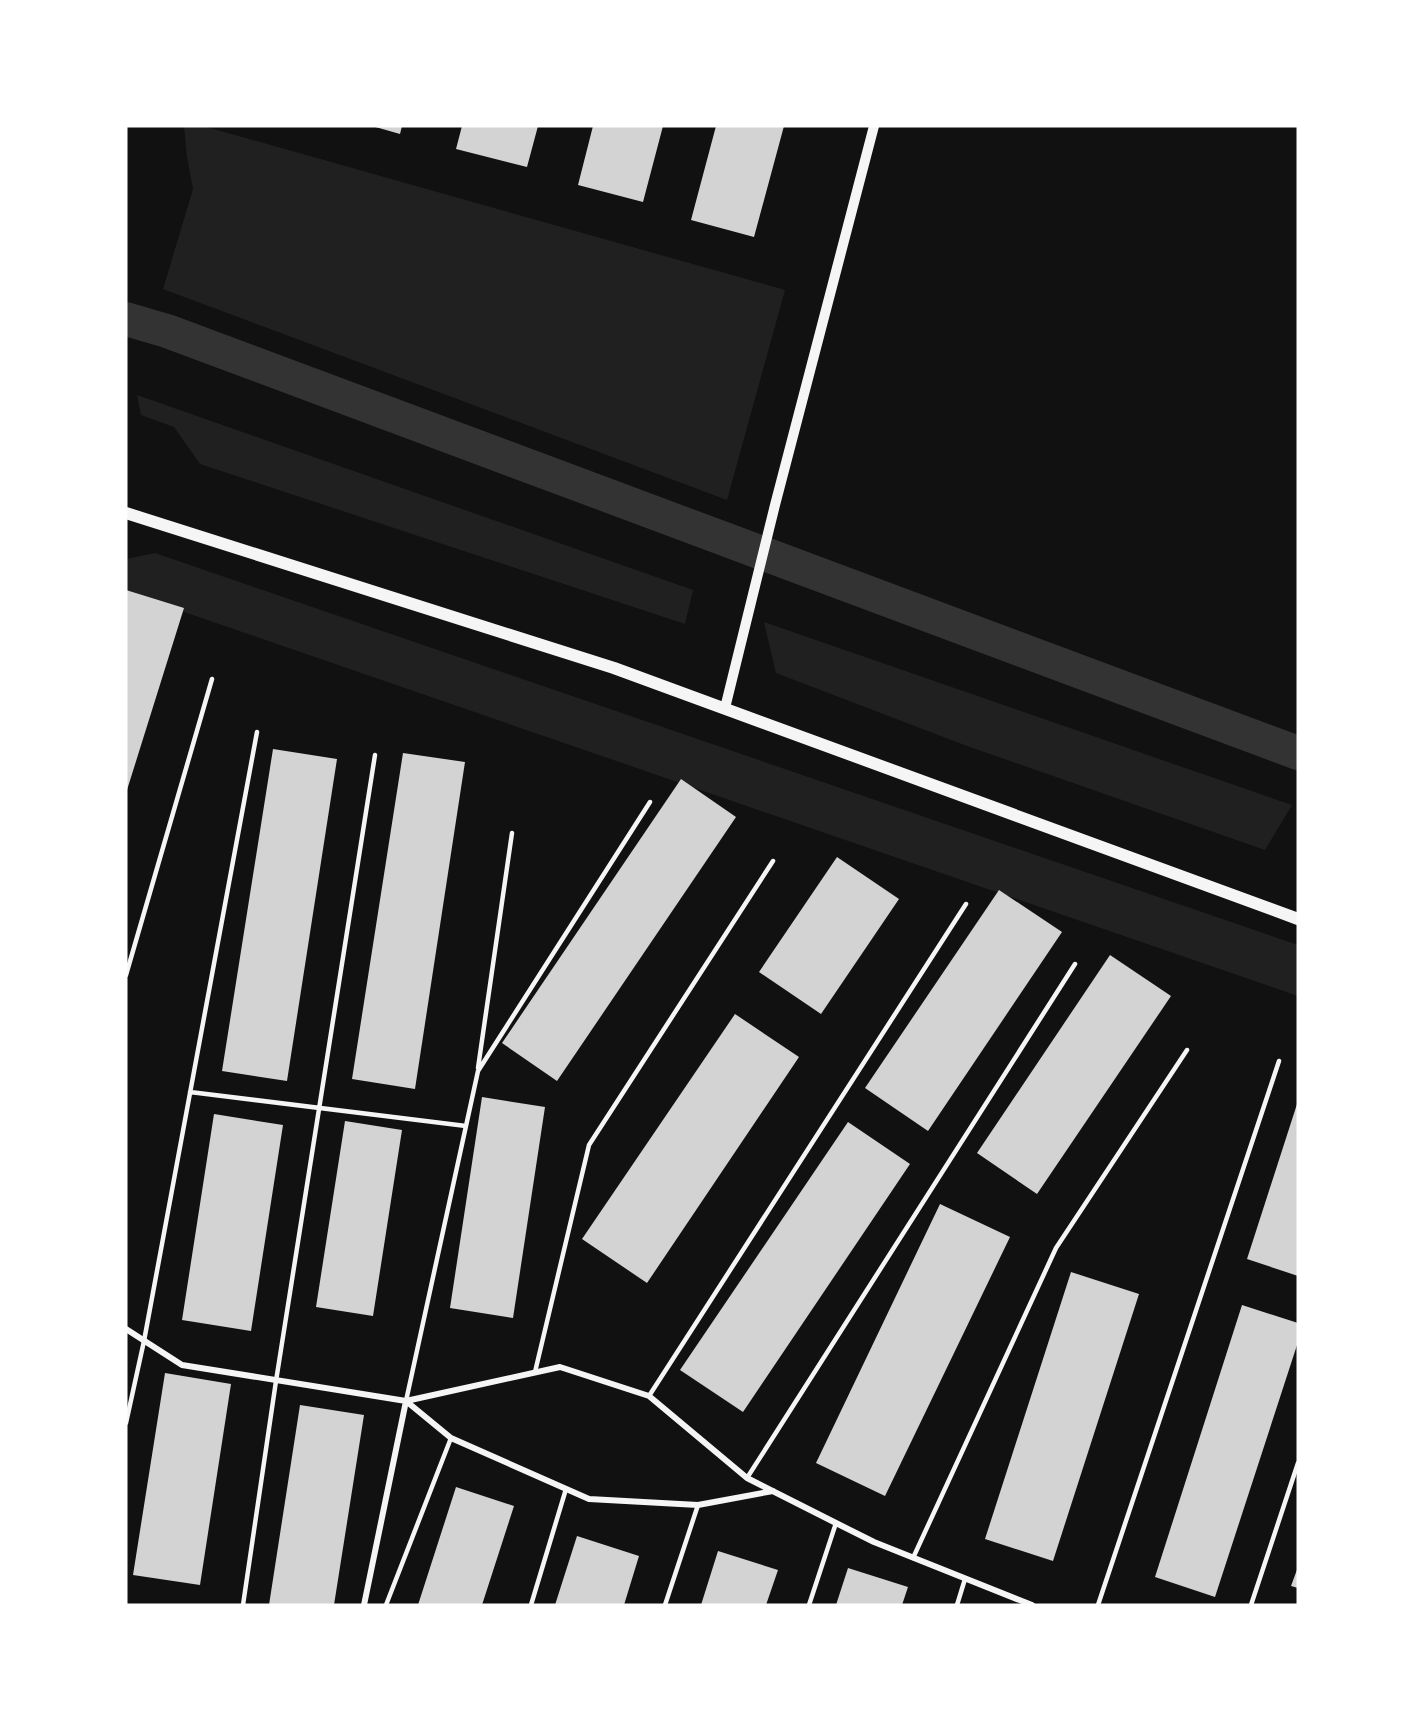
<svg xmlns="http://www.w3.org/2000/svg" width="1424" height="1731" font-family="Signika,sans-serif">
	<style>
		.green { fill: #202020 }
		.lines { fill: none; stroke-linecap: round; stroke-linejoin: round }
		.canal { stroke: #333; stroke-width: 34 }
		.building { fill: #d3d3d3 }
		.service { stroke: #f5f5f5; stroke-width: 4.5 }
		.minor { stroke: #f5f5f5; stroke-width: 6 }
		.tertiary { stroke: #f5f5f5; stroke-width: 10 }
		.secondary { stroke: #f5f5f5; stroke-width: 12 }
	</style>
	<rect width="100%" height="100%" fill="#111"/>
	<!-- green -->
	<path class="green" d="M184,126H203L785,290L727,500L163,289L193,189L187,157Z
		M137,395L693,590L685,624L200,464L174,427L141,415Z
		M155,553L1298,945V996L132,594L126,596V559Z
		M764,622L1292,805L1265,850L967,746L776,673Z"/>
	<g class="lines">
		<!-- canal -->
		<path class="canal" d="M126,319L167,331L1298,753"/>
	</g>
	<!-- building -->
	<path class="building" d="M372,126H402L400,134Z
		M462,126H538L527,167L456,149Z
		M593,126H663L643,202L578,185Z
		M716,126H784L754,237L691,220Z
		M126,590L184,608L127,790H126Z
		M273,749L337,759L287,1081L222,1071Z
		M403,753L465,762L415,1089L352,1079Z
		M681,779L736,817L557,1081L502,1043Z
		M837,857L899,899L821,1014L759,972Z
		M999,890L1062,932L928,1131L865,1088Z
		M1110,955L1171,996L1037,1194L977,1153Z
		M735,1014L799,1057L647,1283L582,1239Z
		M482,1097L545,1107L513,1318L450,1308Z
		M1298,1101V1276L1247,1259Z
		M214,1114L283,1125L251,1331L182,1320Z
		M345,1121L402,1130L373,1316L316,1307Z
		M848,1122L910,1164L743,1412L680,1370Z
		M940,1204L1010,1237L885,1496L816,1463Z
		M1071,1272L1139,1294L1053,1561L985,1539Z
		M1242,1305L1298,1323V1342L1215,1597L1155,1577Z
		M165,1373L231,1384L200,1585L133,1575Z
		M300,1405L364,1415L334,1605H269Z
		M456,1487L514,1506L482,1605H418Z
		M577,1536L639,1556L624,1605H555Z
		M718,1551L778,1570L766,1605H701Z
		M1298,1567V1588L1291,1586Z
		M848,1568L908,1587L902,1605H836Z"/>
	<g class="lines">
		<!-- service -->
		<path class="service" d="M126,975L212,679
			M478,1068L512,833
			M190,1092L466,1126
			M535,1372L589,1145L773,861
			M649,1396L966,904
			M406,1401L478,1071L650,802
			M126,1423L144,1341L257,732
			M747,1478L1075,964
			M913,1558L1056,1248L1187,1050
			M243,1605L276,1381L375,755
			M386,1605L451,1438
			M531,1605L566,1489
			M665,1605L698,1505
			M809,1605L836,1523
			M957,1605L965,1579
			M1098,1605L1279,1061
			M1251,1605L1298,1463"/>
		<!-- minor -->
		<path class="minor" d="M126,1329L182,1365L406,1401L560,1367L649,1396L747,1478L836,1523L874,1542L1032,1605
			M364,1605L406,1401L451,1438L589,1499L698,1505L773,1491"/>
		<!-- tertiary -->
		<path class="tertiary" d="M725,708L775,505L874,126"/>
		<!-- secondary -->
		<path class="secondary" d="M126,513L614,668L1298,919"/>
	</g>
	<!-- border -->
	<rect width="1424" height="1731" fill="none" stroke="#ffffff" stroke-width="255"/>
</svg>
